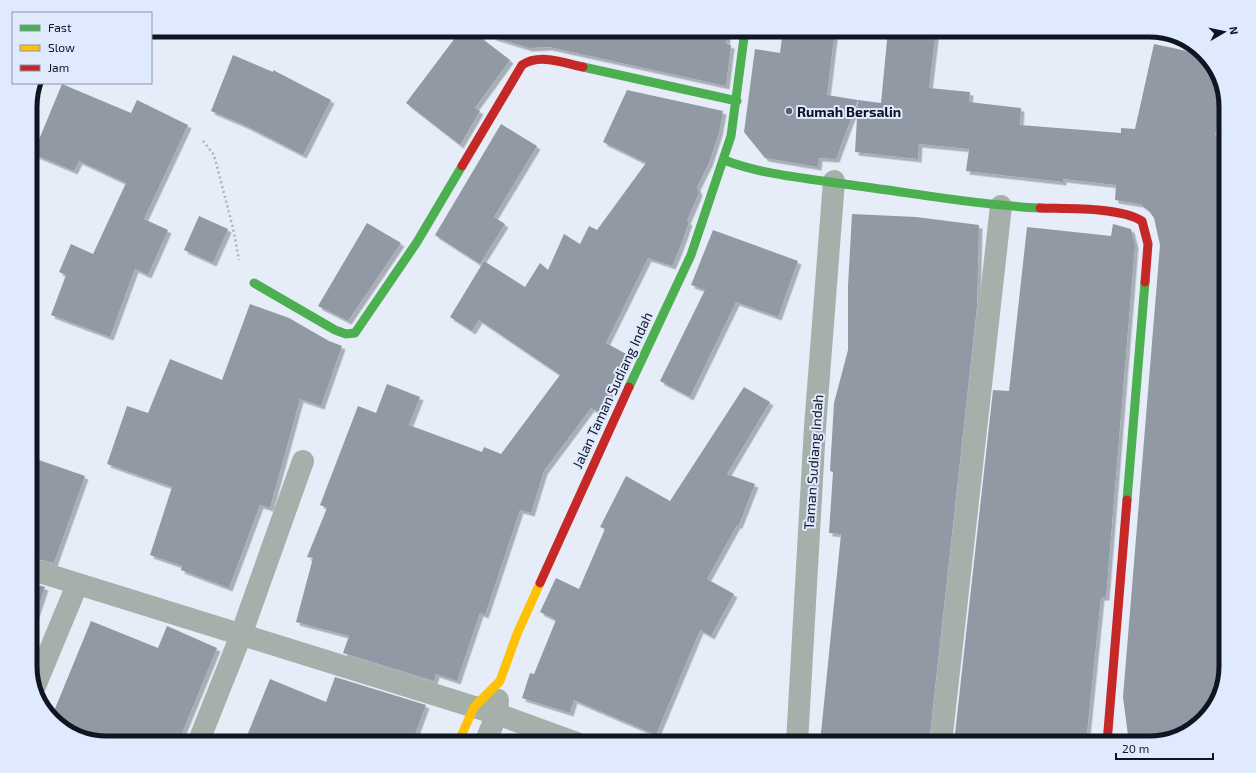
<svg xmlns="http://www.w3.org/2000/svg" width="1256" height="773" font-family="'Exo 2',sans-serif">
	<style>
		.building { fill: #919aa4; filter: url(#shadow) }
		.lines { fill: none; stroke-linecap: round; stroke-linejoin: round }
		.path { stroke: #abb3b5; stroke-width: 2.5; stroke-dasharray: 2 3; stroke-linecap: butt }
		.street { stroke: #a5b0aa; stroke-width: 22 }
		.fast { stroke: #4caf50; stroke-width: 9 }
		.slow { stroke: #ffc107; stroke-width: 9 }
		.jam { stroke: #c62828; stroke-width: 9 }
		.poi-dot { fill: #5a606c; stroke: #dfeaff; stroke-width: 1.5 }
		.labels { text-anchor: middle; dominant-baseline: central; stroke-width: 4; stroke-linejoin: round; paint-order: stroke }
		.poi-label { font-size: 14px; font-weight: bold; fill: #0f1521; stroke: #dfeaff; text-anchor: start }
		.street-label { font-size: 14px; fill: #0f1521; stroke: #dfeaff }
		.rim { fill: none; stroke: #0f1521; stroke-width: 5 }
	</style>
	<defs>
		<filter id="shadow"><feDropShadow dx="3.5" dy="3.5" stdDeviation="0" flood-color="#0004"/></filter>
	</defs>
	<rect width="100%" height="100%" fill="#e6ecf8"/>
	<!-- building -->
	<path class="building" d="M461,30H471L510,60L475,108L480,111L460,145L406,103Z
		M494,30H728L726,44L731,45L726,86L549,47L529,48L493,37Z
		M783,30H835L827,95L858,100L836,159L819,158L818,167L765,158L744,132L755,49L780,53Z
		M888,30H936L929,88L970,92L969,102L1021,108L1020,125L1121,133V128L1135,129L1154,44L1201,54L1216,68L1224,96L1215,135L1226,136V666L1216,705L1188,733L1149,743H1129L1123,697L1160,245L1154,218L1149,211L1140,204L1115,200L1116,185L1063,179V182L966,171L969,149L919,144L918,159L855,152L858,100L881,103Z
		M233,55L273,72V70L331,100L303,155L244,125L211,111Z
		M62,84L131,113L137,100L188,125L144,219L168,230L148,275L135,269L110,337L51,315L66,275L59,272L71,244L93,254L126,183L79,161L74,171L33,154Z
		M627,90L723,111L719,133L709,163L697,187L699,193L687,221L689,222L679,250L672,266L648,258L606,343L630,356L627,361L599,412L591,408L544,471L531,513L520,510L485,615L480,613L457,681L436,674L434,681L343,653L349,636L296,622L313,558L307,557L327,508L320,505L358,406L376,413L387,384L420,397L409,425L482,452L484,447L501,454L560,375L479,320L472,331L450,317L484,261L525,287L540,263L548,270L564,234L580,244L589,226L597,230L646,163L603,142Z
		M501,124L537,146L494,217L505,224L480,264L435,235Z
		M852,214L916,217L979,225L977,306L929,743H820L841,534L829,533L833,472L830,471L834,403L848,350V286Z
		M199,216L228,229L213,263L184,250Z
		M367,223L401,243L348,321L318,306Z
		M1113,224L1131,229L1135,245L1106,597H1101L1086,743H954L993,390L1009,391L1027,227L1111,236Z
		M713,230L798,261L778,317L736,302L690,397L660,381L705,290L691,285Z
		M250,304L289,318L329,341L342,346L321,406L300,399L270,508L260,505L229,588L181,570L182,566L150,555L172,487L107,464L127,406L148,413L170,359L222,380Z
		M744,387L770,402L727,474L755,484L739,525H737L707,579L734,594L711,636L700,630L656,735L574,700L570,713L522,698L530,673L534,674L556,620L540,612L554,582L556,578L579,589L605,529L600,527L626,476L670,501Z
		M36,459L85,476L54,563L30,557V476Z
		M30,582L45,587L34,620L30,619Z
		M91,621L158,648L167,626L217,648L178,743H107L68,733L52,716Z
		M335,677L426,705L412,743H244L270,679L326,702Z"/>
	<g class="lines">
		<!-- path -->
		<path class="path" d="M203,141L214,155L233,228L239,260"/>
		<!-- street -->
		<path class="street" d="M30,569L497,714L577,743
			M35,686L77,585
			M198,743L241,635L303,461
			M485,743L497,714L498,700
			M797,743L815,427L834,181
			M941,743L1001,206"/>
		<!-- fast -->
		<path class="fast" d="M583,67L737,101
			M724,160C766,176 814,179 858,186C919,194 979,205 1040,208
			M254,283L335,330L346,334L355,333L417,242L462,166
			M629,387L691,255L731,136L745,30
			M1127,500L1145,282"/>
		<!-- slow -->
		<path class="slow" d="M458,743L474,707L500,681L517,634L540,583"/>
		<!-- jam -->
		<path class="jam" d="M462,166L522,65C540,53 564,63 583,67
			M1040,208C1067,209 1120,207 1142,221L1148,244L1145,282
			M540,583L629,387
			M1107,743L1127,500"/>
	</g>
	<!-- markers -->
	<circle class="poi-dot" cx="789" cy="111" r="4"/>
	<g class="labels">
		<!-- poi labels -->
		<g class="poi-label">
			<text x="797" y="111">Rumah Bersalin</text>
		</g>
		<!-- street labels -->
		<g class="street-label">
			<text transform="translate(612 390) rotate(-65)">Jalan Taman Sudiang Indah</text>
			<text transform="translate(813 462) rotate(-86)">Taman Sudiang Indah</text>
		</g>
	</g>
	<!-- crop -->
	<path d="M0 0H1256V773H0ZM107 37H1149A70 70 0 0 1 1219 107V666A70 70 0 0 1 1149 736H107A70 70 0 0 1 37 666V107A70 70 0 0 1 107 37Z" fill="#dfeaff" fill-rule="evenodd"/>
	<path class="rim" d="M107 37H1149A70 70 0 0 1 1219 107V666A70 70 0 0 1 1149 736H107A70 70 0 0 1 37 666V107A70 70 0 0 1 107 37Z"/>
	<!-- legend -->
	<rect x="12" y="12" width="140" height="72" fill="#dfeaff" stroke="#8c95a6"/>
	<rect x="20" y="25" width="20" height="6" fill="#4caf50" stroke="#8c95a6"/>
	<text x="48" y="32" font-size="12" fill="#0f1521">Fast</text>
	<rect x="20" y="45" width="20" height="6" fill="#ffc107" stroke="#8c95a6"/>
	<text x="48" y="52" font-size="12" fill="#0f1521">Slow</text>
	<rect x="20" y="65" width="20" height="6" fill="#c62828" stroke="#8c95a6"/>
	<text x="48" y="72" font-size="12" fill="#0f1521">Jam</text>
	<!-- north arrow -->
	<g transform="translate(1224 32) rotate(81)" stroke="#dfeaff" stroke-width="3" paint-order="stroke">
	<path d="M0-3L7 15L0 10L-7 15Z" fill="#0f1521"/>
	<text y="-6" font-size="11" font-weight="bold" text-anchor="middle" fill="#0f1521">N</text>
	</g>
	<!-- scale -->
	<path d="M1116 753v6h97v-6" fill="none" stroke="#0f1521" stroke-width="2"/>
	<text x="1122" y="753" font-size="12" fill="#0f1521" stroke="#dfeaff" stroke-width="3" paint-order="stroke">20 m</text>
</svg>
